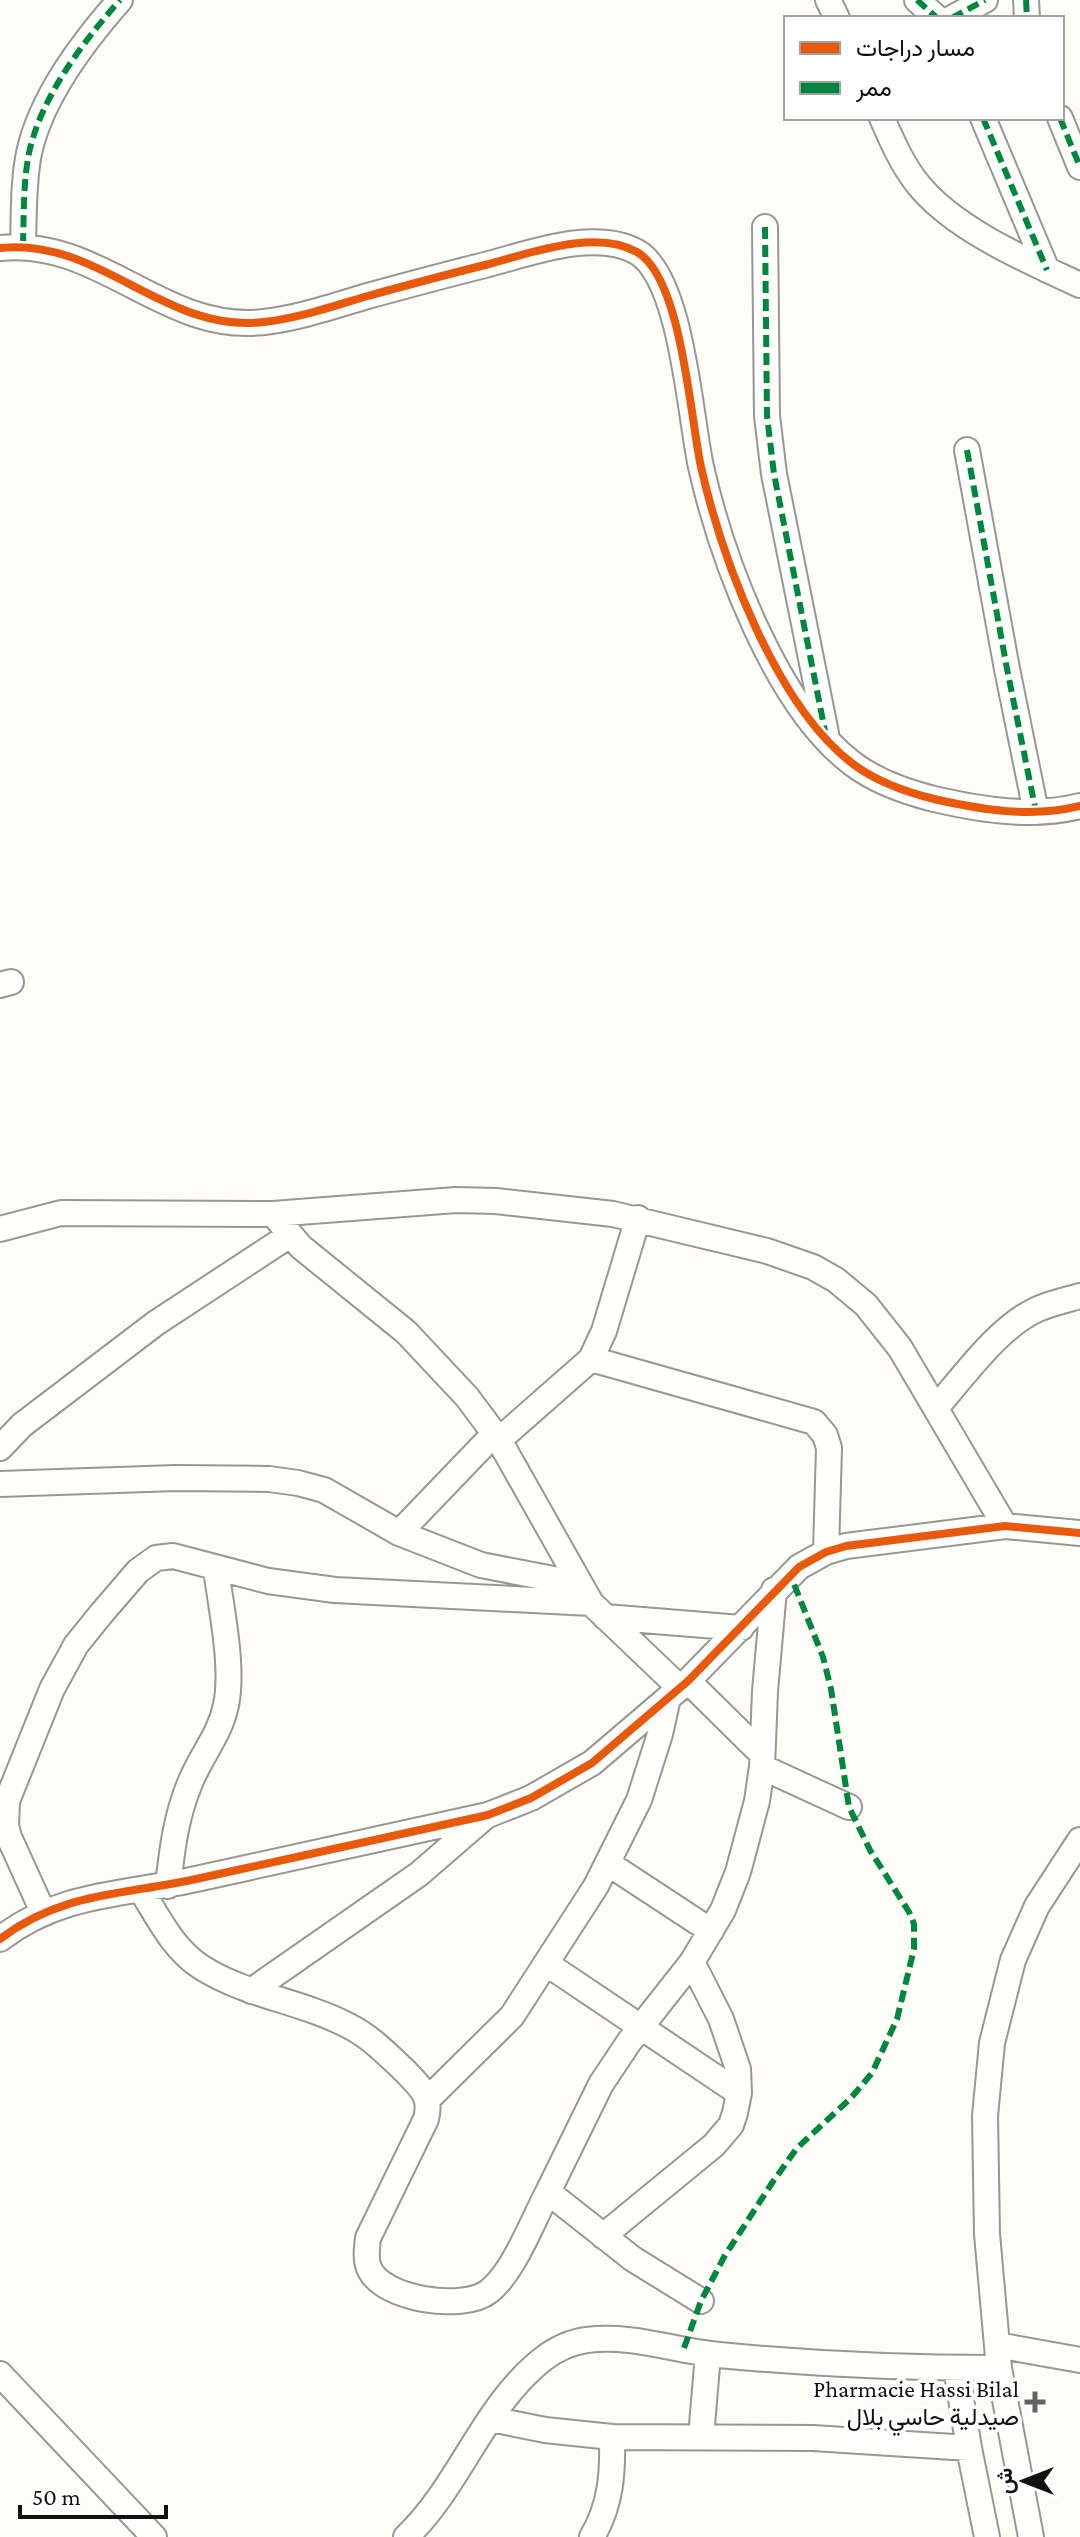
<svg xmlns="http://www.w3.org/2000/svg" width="1080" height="2537" font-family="'Crimson Pro',Vazirmatn,serif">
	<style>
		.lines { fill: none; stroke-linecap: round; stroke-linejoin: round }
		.minor-casing { stroke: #979795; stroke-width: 28 }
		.minor { stroke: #fffffe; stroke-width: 24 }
		.quiet { stroke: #00873e; stroke-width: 6; stroke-dasharray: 12 6; stroke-linecap: butt }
		.cycleway-casing { stroke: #fff; stroke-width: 13 }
		.cycleway { stroke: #e8590c; stroke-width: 8 }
		.poi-dot { fill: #646362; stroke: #fff; stroke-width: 3 }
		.labels { text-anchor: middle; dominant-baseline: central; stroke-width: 8; stroke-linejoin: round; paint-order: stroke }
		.poi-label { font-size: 24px; fill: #111; stroke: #fff; text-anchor: end }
	</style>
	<rect width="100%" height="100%" fill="#fdfcf7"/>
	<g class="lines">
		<defs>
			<path id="minor" d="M828,0L837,18
				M917,0L937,18
				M1026,0L1027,18
				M952,18L985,0
				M882,118C892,141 902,164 917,183C953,229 1028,261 1080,285
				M983,118L1047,270
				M1060,118L1080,167
				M765,227L767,416L774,474L826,733
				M23,245C24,215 23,183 29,153C41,97 83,42 120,0
				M0,248C100,237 164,334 264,322C298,318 331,307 364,297C404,286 445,275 485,265C528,254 595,228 637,252C682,278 690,417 701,467C722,559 776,706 853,764C877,782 906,792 934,799C982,810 1032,818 1080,806
				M967,450L1007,669L1036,812
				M0,985L11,982
				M273,1214L301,1247L406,1332L467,1397L499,1440L591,1603L680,1688
				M0,1229L61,1213L273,1214L456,1200L496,1201L613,1214L767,1251L813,1267L836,1280L866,1305L900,1348L1005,1526
				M591,1359L814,1422L825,1435L829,1448L826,1552
				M936,1408C964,1376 999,1326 1038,1309C1052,1303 1066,1300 1080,1296
				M499,1440L591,1359L604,1331L638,1218
				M0,1448L22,1425L156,1323L290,1235
				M0,1484L176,1478L269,1479L298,1483L324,1490L399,1533L481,1565L579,1584
				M399,1533L495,1433
				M605,1617L741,1628
				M688,1681L762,1754
				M762,1767L849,1807
				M609,1864L711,1931
				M168,1886C172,1850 176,1816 190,1783C201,1755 220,1735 226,1705C234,1667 221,1608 216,1569
				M141,1890C158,1917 173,1949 201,1967C246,1996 302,2001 349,2026C371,2037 388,2055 406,2072C421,2088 432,2096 426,2119L368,2238C367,2248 365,2258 369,2268C382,2300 463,2311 488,2292C513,2274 533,2220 548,2192
				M43,1912L9,1837L6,1826L7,1801L52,1689L76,1645L101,1614L138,1571L156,1558L173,1556L268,1581L335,1590L591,1603
				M0,1939C61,1892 124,1895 196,1879C293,1858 390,1837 488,1815L531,1798L592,1763L688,1681L799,1567L826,1552L846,1546L1005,1526L1080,1533
				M547,1964L739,2093
				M251,1991L419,1874L486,1816
				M428,2099L512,2016L596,1886L639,1800L660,1734L668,1698
				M603,2236L714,2145L731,2125L735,2113L739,2093L738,2069L721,2019L692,1962
				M701,2301L633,2259L548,2192L601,2084L629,2042L692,1962L723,1910L738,1872L757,1801L762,1767L765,1691L774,1590
				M997,2345L1080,2360
				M956,2368L969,2448L987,2537
				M0,2374L154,2537
				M491,2419L545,2430L612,2437L813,2438L969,2448
				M701,2437L708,2354
				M406,2537C460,2486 483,2406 543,2359C556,2349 571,2342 587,2340C632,2334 675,2351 719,2355C812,2364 905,2368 999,2368
				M592,2537C611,2505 613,2473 612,2437
				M1031,2537L999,2368L987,2234L985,2116L992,2043L1013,1960L1037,1906L1080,1840"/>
		</defs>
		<!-- minor casing -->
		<use href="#minor" class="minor-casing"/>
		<!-- minor -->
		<use href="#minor" class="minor"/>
		<!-- quiet -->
		<path class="quiet" d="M917,0L937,18
			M1026,0L1027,18
			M952,18L985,0
			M983,118L1047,270
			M1060,118L1080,167
			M765,227L767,416L774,474L825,731
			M23,245C24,215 23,183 29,153C41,97 83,42 120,0
			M967,450L1007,669L1036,812
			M684,2348L701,2301L724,2257L772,2183L797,2148L851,2098L872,2073L897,2019L914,1949V1924L909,1912L870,1850L849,1807L831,1689L823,1657L790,1574"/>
		<defs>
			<path id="cycleway" d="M0,248C100,237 164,334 264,322C298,318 331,307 364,297C404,286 445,275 485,265C528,254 595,228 637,252C682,278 690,417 701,467C722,559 776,706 853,764C877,782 906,792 934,799C982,810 1032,818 1080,806
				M0,1939C61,1892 124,1895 196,1879C293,1858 390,1837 488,1815L531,1798L592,1763L688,1681L799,1567L826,1552L846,1546L1005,1526L1080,1533"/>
		</defs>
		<!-- cycleway casing -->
		<use href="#cycleway" class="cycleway-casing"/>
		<!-- cycleway -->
		<use href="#cycleway" class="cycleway"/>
	</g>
	<!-- markers -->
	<path class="poi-dot" d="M1031 2390h8v8h8v8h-8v8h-8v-8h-8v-8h8z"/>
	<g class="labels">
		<!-- poi labels -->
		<g class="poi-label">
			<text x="1019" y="2388">Pharmacie Hassi Bilal<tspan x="1019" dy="28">صيدلية حاسي بلال</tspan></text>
		</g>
	</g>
	<!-- legend -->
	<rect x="784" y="16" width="280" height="104" fill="#ffffff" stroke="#a0a0a0" stroke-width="2"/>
	<rect x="800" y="42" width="40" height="12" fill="#e8590c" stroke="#a0a0a0" stroke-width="2"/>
	<text x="856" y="56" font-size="24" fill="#111111">مسار دراجات</text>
	<rect x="800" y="82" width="40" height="12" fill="#00873e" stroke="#a0a0a0" stroke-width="2"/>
	<text x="856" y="96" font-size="24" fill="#111111">ممر</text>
	<!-- north arrow -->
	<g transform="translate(1024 2481) rotate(270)" stroke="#ffffff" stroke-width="6" paint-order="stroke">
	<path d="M0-6L14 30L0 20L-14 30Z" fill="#111111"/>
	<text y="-12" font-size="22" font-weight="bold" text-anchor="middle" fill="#111111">ش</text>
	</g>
	<!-- scale -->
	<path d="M20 2505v12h146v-12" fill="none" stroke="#111111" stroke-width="4"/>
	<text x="32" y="2505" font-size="24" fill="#111111" stroke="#ffffff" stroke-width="6" paint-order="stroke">50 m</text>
</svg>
